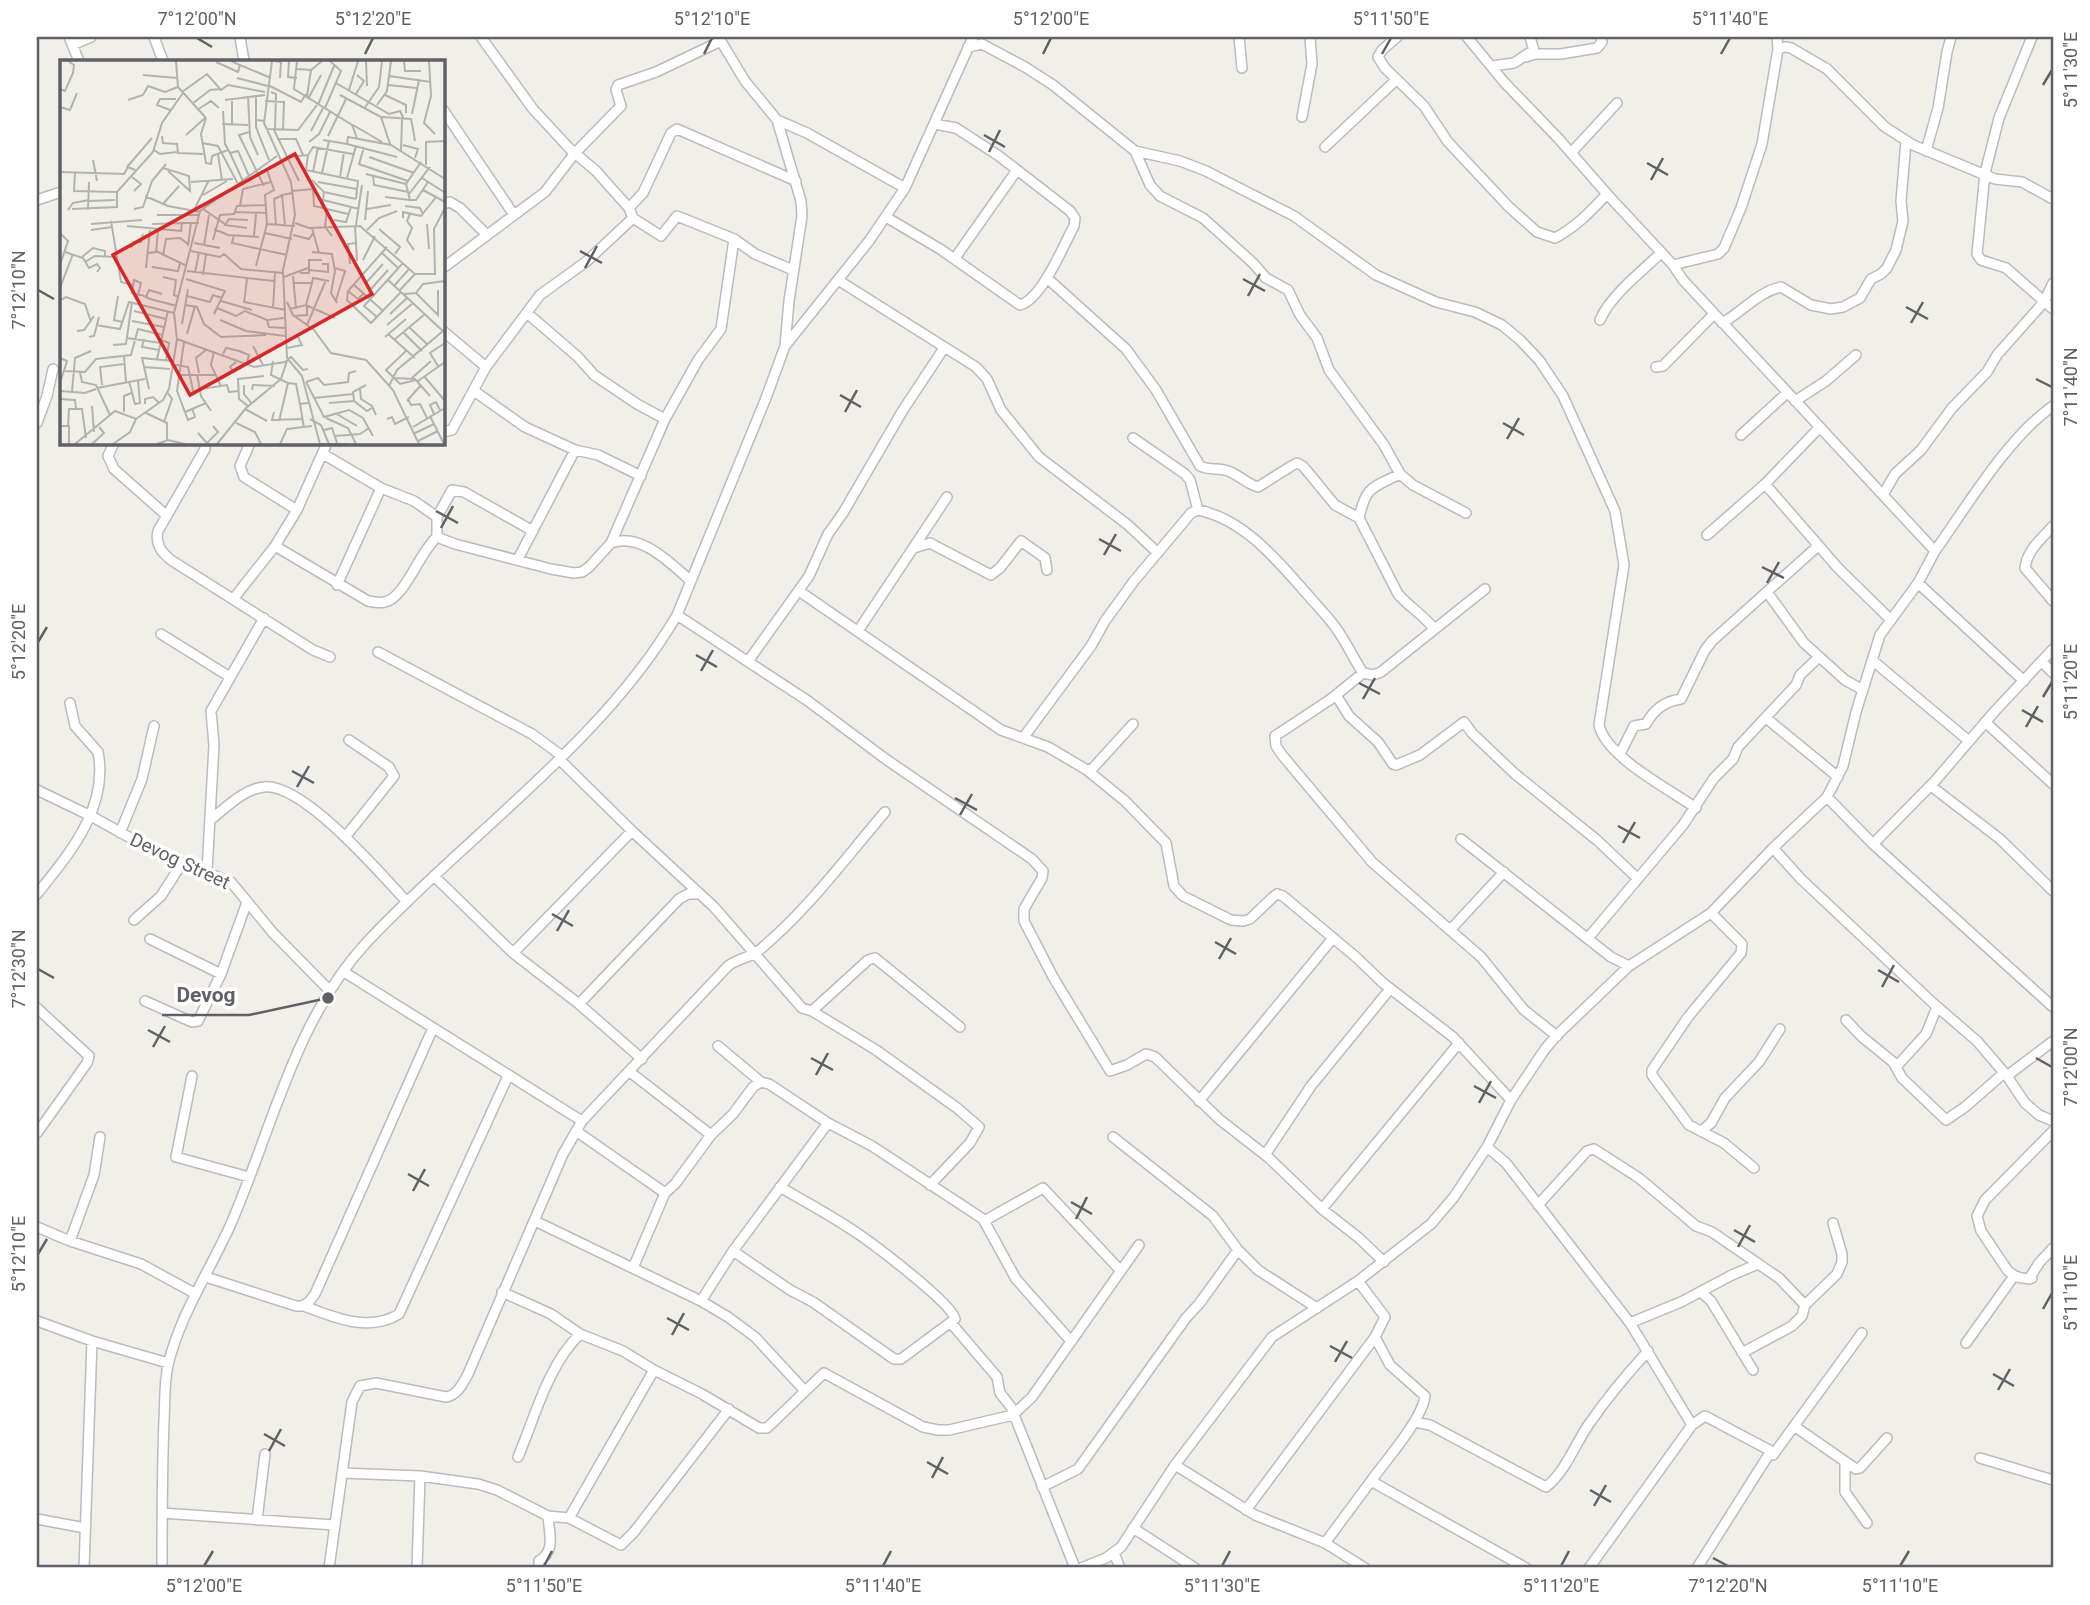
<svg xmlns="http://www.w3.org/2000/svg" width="2090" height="1605" font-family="Roboto,sans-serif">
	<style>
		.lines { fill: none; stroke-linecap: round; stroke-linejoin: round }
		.minor-casing { stroke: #babbc0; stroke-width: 12 }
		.minor { stroke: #fff; stroke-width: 9 }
		.ticks { fill: none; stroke: #606166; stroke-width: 2.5 }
		.labels { text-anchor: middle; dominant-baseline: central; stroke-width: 7; stroke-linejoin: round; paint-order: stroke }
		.street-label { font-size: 19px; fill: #606166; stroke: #fff }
		.inset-road { fill: none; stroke: #b2b3b0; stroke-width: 2 }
		.view { fill: #d62828; fill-opacity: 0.15; stroke: #d62828; stroke-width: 3.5 }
		.inset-edge { fill: none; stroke: #606166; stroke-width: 3.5 }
		.leader { fill: none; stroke: #606166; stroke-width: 2.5 }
		.callout-dot { fill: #606166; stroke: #fff; stroke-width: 2.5 }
		.callout-label { font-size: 21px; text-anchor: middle; font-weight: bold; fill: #606166; stroke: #fff; stroke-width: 7; stroke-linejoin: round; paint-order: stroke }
		.neatline { fill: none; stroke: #606166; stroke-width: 2.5 }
		.ticks-label { font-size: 18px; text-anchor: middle; fill: #606166 }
	</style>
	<rect width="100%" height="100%" fill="#f0f0e8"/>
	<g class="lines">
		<defs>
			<path id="minor" d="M69,37L79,61
				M154,37L163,61
				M240,37L244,61
				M481,37L533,109L570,149L596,171L629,208L633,218L661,236L677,216L734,239L755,254L793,270
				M1239,37L1242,68
				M1397,37L1382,50L1378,57L1385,68L1424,106L1448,142L1509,207L1537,232L1555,238C1576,227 1591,211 1607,194
				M1530,37L1535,54
				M2032,37L1999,118L1985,173L1977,254L1981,260L2006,268L2053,309
				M719,38L745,81L777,120L801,201L802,216L789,301L785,346
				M72,45L91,37
				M968,47L982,44L1025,67L1053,85L1135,151L1180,161L1206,171L1294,216L1376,275L1436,302L1475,312L1502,325L1520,340L1539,360L1563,396L1615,511L1624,565L1599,725C1606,757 1669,789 1696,808
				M1778,49L1785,47L1791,48L1827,69L1885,127L1913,145L1995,179L2022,182L2053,199
				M1526,57L1535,54H1561L1597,48L1602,42L1601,37
				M1492,66L1514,63L1529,53
				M444,111L514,215
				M1302,117L1312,64L1310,37
				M777,120L807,133L905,188
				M1325,147L1396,80
				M1135,151L1150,185L1160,196L1203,218L1253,263L1266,278L1288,290L1300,315L1317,338L1329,370L1384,445L1400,474L1413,485L1466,513
				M1926,151L1938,108L1947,52L1951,37
				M1571,153L1617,103
				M37,200L61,192
				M443,204L450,202L460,208L486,234
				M629,208L643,193L671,133L677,129L796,181
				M886,217L940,249L1020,305C1042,299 1063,246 1074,226L1075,218L1070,211L999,156L956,128L935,124
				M955,258L1017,170
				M1673,265L1718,254L1724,248L1741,208L1762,144L1778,49L1777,37
				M443,268L545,192L575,153L621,106L616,90L618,85L656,72L721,41
				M1047,278L1126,349L1156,390L1200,466C1210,471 1218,467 1228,471C1239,475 1247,484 1258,487L1293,465L1297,463L1303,466L1335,505L1359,518L1398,594C1409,607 1424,615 1434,629
				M838,280L976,367L987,379L1001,410L1039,457L1128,525L1158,553
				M527,313L578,357L594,375L637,404L665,419
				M1600,320C1610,296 1642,271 1661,253
				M1722,323C1742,312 1758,292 1781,287L1811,305L1831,309L1843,307L1860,298L1871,279L1881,274L1887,268L1896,250L1903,221L1901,201L1906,141
				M443,331L486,367
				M1656,367L1663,366L1714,314
				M474,391L525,427L575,450L598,455L641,476
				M1795,401L1826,381L1856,355
				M37,423L47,396L53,369
				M443,432L452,430L486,367L540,295L587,261L633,218
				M1741,435L1787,393
				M1133,438L1185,474L1190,480L1198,510
				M114,443L108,456L114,469L167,516
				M205,443V449L158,531C155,544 161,552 171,560L313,650L330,657
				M250,443L240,466L244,477L297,510
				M323,454L381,488L414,501L437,517
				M1765,484L1838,568L1891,620
				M1883,495L1895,474L1921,450L1952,408L1987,372L1997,355L2044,302L2053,283
				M1359,518C1366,486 1372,488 1400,474
				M2053,526C2042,538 2027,550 2025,568L2053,601
				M1707,535L1765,484L1820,427
				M437,537L455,544L551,569L574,573L582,572L589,567L611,543L665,419L698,360L721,329L734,239
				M437,537V517L452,490L464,492L533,531
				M611,543C641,532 670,563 691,581
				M275,546L368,601C373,602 380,603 385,602C405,598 420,551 437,537
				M914,548L930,543L991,575L1000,568L1021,541L1045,558L1047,570
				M1935,551C1967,506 2008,437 2053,406
				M518,559L575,450
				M1918,583L2024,681
				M337,585L381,488
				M1485,589L1381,672L1373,675L1363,673L1331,699L1275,736L1276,746L1282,755L1372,862L1481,957L1524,1010L1557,1036
				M799,591L1001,730L1048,747L1087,770L1125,801L1166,843L1174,886L1183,896L1231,920L1243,921L1250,919L1273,897L1277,894L1283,896L1357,958L1383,983L1453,1037L1511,1100
				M1767,592L1804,643L1845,680L1863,690
				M234,598L275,546L297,510L327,443
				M677,615L808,701L887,760L1032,859L1043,871L1042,878L1024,909V921L1053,977L1110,1071L1127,1065L1146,1054L1155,1057L1219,1119L1269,1158L1322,1209L1359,1238L1384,1262
				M858,631L947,497
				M161,634L230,677
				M378,652L532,734L562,756
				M749,660L809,576L828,534L843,513L903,410L944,348
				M1872,660L1969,741
				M2042,662L2053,673
				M1336,695L1349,716L1378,742L1393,764L1396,765L1420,755L1464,722L1472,733L1514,773L1598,841L1636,877
				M1766,718L1838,777
				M1985,722L2053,784
				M1023,738L1091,646L1105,621L1134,581L1191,513L1198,510C1244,519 1277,560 1307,594C1317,606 1329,617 1338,631C1347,644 1354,659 1363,673
				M1620,754L1634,726L1646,724C1654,709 1665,701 1681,699L1705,650L1712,641L1818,546
				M559,759L632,831L714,907L802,1008L812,1011L876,1050L957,1108L979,1127L970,1143L930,1185
				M1087,770L1093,768L1133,724
				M1931,786L2000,839L2053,891
				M37,790L91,816L161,855L231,882L273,933L330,991
				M1827,797L1873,844L2053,1007
				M210,820C226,808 243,789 264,787C303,783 380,873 407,902
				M120,833L142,779L154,726
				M346,836L394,776L389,767L349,740
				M1461,839L1611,957L1629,966
				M1873,844L1935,781L1995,711L2053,649
				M1773,848L1801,879L1934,1004L1977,1041L2007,1076L2025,1103L2039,1115L2053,1121
				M207,871L214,745L211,711L264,618
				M434,876L513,953L579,1004L642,1059
				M37,894C69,854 109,808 98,752L75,726L70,703
				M1711,913L1742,944L1741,953L1688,1017L1652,1070V1075L1689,1125L1724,1143L1754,1168
				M134,920L161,896L182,863
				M1451,929L1504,872
				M1588,938L1683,825L1714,778L1733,759L1738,747L1796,685L1800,675L1819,657
				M150,939L221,974
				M513,953L632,831
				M344,972L582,1121
				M145,1001L192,1022L198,1021L221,974L247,902
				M579,1004L679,899L688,894H700
				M37,1008L89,1056L87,1063L37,1133
				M812,1011L868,960L875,958L960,1027
				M1846,1020L1861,1036L1893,1062L1902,1078L1946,1120L1965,1107L2004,1073
				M718,1046L761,1082L769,1084L828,1123L872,1146L983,1219L1016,1279L1070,1340
				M1896,1067L1926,1034L1937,1007
				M630,1072L711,1135
				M192,1076L176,1157L249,1177
				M2007,1076L2053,1041
				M1199,1101L1333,938
				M576,1131L665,1193
				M1701,1131L1711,1123L1725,1098L1759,1062L1780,1029
				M2053,1131L1985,1200L1977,1216L1981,1231L2008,1271C2015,1277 2022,1280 2032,1278L2029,1279L2039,1263L2053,1248
				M1113,1137L1213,1216L1238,1250L1258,1270L1317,1308
				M1487,1147L1506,1163L1630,1323L1692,1425
				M1265,1155L1311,1086L1390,989
				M1538,1205L1587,1151L1594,1149L1639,1178L1696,1226L1712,1232L1779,1278L1805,1305
				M1322,1209L1459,1043
				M535,1221L701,1301L728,1317L755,1337L805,1391
				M984,1221L1043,1188L1121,1271
				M37,1227L70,1241L141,1264L196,1294
				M70,1241L94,1175L100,1137
				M733,1251L790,1290L813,1302L894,1359H901L955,1319C952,1303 872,1243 854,1231C830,1215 804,1201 780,1187
				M633,1268L665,1193L675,1184L711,1135L733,1114L753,1087L761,1082
				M206,1277L296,1306C306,1307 309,1302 315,1294L433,1028
				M502,1292L551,1314L580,1334L623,1351L654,1370L702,1394L759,1428H767L824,1373L923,1427L938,1430H949L1013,1415L1032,1397L1139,1245
				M1701,1292L1711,1301L1753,1370
				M701,1301L733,1251L828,1123
				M304,1306C333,1317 369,1333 399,1314L508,1076
				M37,1321L92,1341L168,1363
				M951,1323L997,1377L1000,1393L1011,1407L1075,1568
				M1630,1323L1681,1302L1732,1275L1758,1264
				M1966,1343L2014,1276
				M1742,1353L1792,1326L1802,1316L1805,1305L1837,1274L1842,1262V1254L1833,1223
				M1415,1422L1430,1425L1546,1487C1566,1471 1575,1444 1589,1424C1607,1398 1627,1374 1648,1351
				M1794,1426L1856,1469L1860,1468L1887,1438
				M518,1457C535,1417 548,1365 580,1334
				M1980,1458L2053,1480
				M1845,1463V1492L1867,1523
				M1175,1465L1255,1515L1325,1543L1371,1481L1526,1568
				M342,1473L420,1476L478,1484L497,1490L548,1516L569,1518L621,1545L634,1532L729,1409
				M1371,1481C1386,1460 1422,1420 1425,1396L1390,1365L1375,1337
				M1042,1487L1078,1469L1186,1318L1199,1304L1238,1250
				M1246,1510L1375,1337L1385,1317L1358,1281
				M162,1513L334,1525
				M569,1518L654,1370
				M37,1519L85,1528
				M257,1520L265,1454
				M1133,1528L1195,1568
				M1325,1543L1365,1568
				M1114,1553L1120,1568
				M84,1568L92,1341
				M162,1568C162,1519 162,1470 164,1421C165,1403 164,1383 168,1365C180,1315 209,1272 230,1226C272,1130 294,1021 367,942C467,835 603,742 677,615L766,398L785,346L869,241L905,188L973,37
				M329,1568L352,1402L360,1386L376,1383L446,1397C458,1395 463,1383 468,1374L563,1154L582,1121L728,966C737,959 750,957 757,952C806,912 844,860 885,812
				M417,1568L420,1476
				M539,1568V1561C556,1551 549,1533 548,1516
				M1081,1568L1106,1558L1121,1547L1175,1465L1272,1337L1358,1281L1431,1224L1454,1197L1487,1147L1511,1100L1545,1049L1557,1035L1629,966L1711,913L1773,848L1827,797L1843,766L1856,712L1880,635L1918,583L1935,551L1683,280L1673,265L1607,194L1558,138L1504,82L1467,37
				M1589,1568L1692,1425L1705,1416L1771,1451L1773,1455L1862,1333
				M1697,1568L1771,1451"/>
		</defs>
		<!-- minor casing -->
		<use href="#minor" class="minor-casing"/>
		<!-- minor -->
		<use href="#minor" class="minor"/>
	</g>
	<!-- ticks -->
	<path class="ticks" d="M197,38L212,47M365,54L373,38M704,54L712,38M1043,54L1051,38M1382,54L1391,38M1721,54L1730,38M2043,85L2052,70M984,135L1005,147M989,152L1000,130M1647,163L1668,175M1651,180L1663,158M580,251L602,263M585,268L597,246M1243,279L1265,291M38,290L54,299M1248,296L1260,274M1906,307L1928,319M1911,323L1923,302M2036,379L2052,387M840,395L861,407M845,412L857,390M1503,423L1524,435M1507,439L1519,418M436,511L458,523M441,528L453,506M1099,539L1121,551M1104,555L1116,534M1762,567L1784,578M1767,583L1779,562M38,642L47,627M696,655L717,667M701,671L713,650M1359,683L1380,694M2043,697L2052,682M1363,699L1375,678M2022,710L2043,722M2026,727L2038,706M292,771L314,783M297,787L309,766M955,798L977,810M960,815L972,794M1618,826L1640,838M1623,843L1635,822M552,914L573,926M557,931L569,910M1215,942L1236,954M1219,959L1231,938M38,969L54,978M1878,970L1899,982M1882,987L1894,965M148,1030L170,1042M153,1047L165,1026M811,1058L833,1070M2036,1058L2052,1067M816,1075L828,1053M1474,1086L1496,1098M1479,1103L1491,1081M408,1174L429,1186M413,1191L425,1169M1071,1202L1092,1214M1076,1219L1087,1197M1734,1230L1755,1242M1738,1247L1750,1225M38,1254L47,1239M2043,1309L2052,1293M667,1318L689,1330M672,1335L684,1313M1330,1346L1352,1358M1335,1362L1347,1341M1993,1374L2014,1386M1998,1390L2010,1369M264,1434L285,1446M269,1451L281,1429M927,1462L948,1474M932,1478L943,1457M1590,1490L1611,1502M1594,1506L1606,1485M1713,1558L1728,1566M204,1566L213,1551M544,1566L552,1551M883,1566L891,1551M1222,1566L1230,1551M1561,1566L1569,1551M1900,1566L1909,1551"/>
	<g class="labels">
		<!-- street labels -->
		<g class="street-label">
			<text transform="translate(180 861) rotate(25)">Devog Street</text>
		</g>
	</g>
	<!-- overview -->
	<g transform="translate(60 60)">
		<rect width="385" height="385" fill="#f0f0e8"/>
		<path class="inset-road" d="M116,1L118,27L146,58M212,1L204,63L231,122L235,155L223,210L227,298L242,316L260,384M214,1L221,2L220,18M229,1L228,17L237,18M237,1L234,29L292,65L297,78M306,1L307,26M344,1L345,11H361M369,1L371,36L364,63L375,74M156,2L178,12L180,5L171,1M180,5L211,18M237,9L251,10L262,1M83,15L117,18M329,16L371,22M177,18L208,26M276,23L329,54L340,51L344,59M208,25L241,42L246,34M328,25L357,28M0,29L5,31L13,13L14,5L8,1M289,30L298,1M122,32L147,14L161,30L168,25L205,32M211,32L216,34L215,70M296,34L304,21L297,15M280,35L321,57L330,84M325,35L346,45V53M188,36L190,77L198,95M247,36L251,10M172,38V64M248,39L261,15M68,40L83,35L88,26L105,32L118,27M165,40L205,35M205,41L224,42L223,70M132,44L150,30L161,29M258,45L274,6M317,45L327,31L331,1M0,47L10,50L17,33M265,48L281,11L270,1M304,49L319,27L322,1M110,50L97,45L100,39H116M137,50L151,41L159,48M163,51L165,84L170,93L178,91L189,116M352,54L359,20M322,57L351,59M146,58L141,74L146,103L151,104L152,96L168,90M351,58L355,81M196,61V35M204,61L196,60V67L209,100M162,64L188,65M293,65L322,82M206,69L238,70L257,45M214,70L239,121M251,71L263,48M189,72L179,75L204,126M126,75L145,58M102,76L103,83L117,84L118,93L143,94M268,76L286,39M217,79H236L243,95M263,80L287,84M249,82L259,74L270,52M142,83L158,86L178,124M343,85L358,89L355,98M304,87L299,104L348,121M94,90L100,94L117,92M341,91L342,59M170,93L183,121M158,94L162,120M248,95L253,87L293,94M217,96L140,151L114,253L117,279L194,307L225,302L231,297L243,310L248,309M227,97L248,95L246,110L298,121L296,139M309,97L354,113M337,97L287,84L288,77L331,85L385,119M33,100L37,121M361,102L346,124L350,140H356L368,122M366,105V82L385,81M67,107L92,78M103,108L129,116L130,131L108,111M0,112L64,114L68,107L75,110M253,112L258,87M15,113L14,131L57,132L93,92L102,63L123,33M262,113L269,81M306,114L346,124M313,116L314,125L348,132M72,117L81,124L74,131M280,117L284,92M287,118L296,86M362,118L384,132M252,120L264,132L262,148M131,122L173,119M258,122L297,129M363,130L385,142M232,131L253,129L254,146L288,154M264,132L296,139M349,134L370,107M143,135L167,121M85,136L108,146L140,152M325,137L350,140M263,140L299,149M29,141L55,140M103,144L119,126M180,146L183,129L211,122M345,146L360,148L363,154M135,148L149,120M12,149L57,147V132M74,149L83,147L92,121L106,104M143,149L165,164M307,149L331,145M8,150L13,143L29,140M28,150L29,122M267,150L265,167L272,176M175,152L206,153M350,154L347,161L352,168L347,180L354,190M97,155H140M361,156L376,137M343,158V152L361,156M274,160L286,162L291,147M305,160L308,131M51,161L61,222L73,225M235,163L249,168L300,166L355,214H375L374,169L385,148M31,164L82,160M92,164L122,163M207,164L235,166M367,164L369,189M216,165L214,139L223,135M225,165L222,135L232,133M296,165L302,125M67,166L121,171L122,163H139M295,166L297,201M187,168L165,165L169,159L188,160M252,168L259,193M154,169L168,175L199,177M319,169L340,187L335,194M31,170L52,167M307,170L319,158L337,151M0,173L8,181L0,205M205,173L232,179M174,175L172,183L227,195M233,175L249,179L254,172M194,176L196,154M153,180L160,155L174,154L177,146L206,145M134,183L160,188M144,185L149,155M128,186L131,162M327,187L288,231L287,240L311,263L341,232M71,188L74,182H81L83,174M96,191L127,206M131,191L160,197L164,194L181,209L223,213M5,192L23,198L29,208L37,204L40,208L37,212M252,192L272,194L275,211L271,233L277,243M88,193L96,192L98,171M322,193L338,208M103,196L106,179L120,178L128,184M22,197L33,188L45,191V196M303,200L315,176M25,202L35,196L55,197M290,204L288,184L296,183M196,206L207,164L205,135L214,130L207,110L221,102M92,207L118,211L120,203M86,208L90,170M275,208L285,211L276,240M249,210L268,212V204H262M127,211L214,221M135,213L139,192M240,213H249V200H262M143,215L146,194M233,216L236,248M103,217L116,220L114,235L119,237M224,217L248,208M126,219L165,231L154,254M328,220L384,272M233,223H252L253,218L269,221M293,224L322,250M305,224L323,204M334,226L349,209M0,228L13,194M311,229L328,210M288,231L298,239L304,233M339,231L355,214M356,233L363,224L385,221M344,234L356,233L378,255V230M78,235L81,223L74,220L72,233L78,235H82L90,239L117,246M58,236L54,260L62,262M127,236L150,242L153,235L162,238M86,237L89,230L102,234M1,240L6,237L25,244L31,262M161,241L192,250M184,242L226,250M227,242L233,255L254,270L271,293L306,300L333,330L359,384M184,243L187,219M125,245L137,247L144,264L161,277L206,275M246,245L252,223M157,248L176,256L185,251L207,260M213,249L215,212M230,249L246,245L275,258M74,251L106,259M330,254L347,238M234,256L247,255V246M317,257L304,246L343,203M224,258L207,260L209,267L225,268M160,260L186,271L225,276M72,261L104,267M122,264L128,229M36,265L60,269L69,242L114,253M247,265L266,220M327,265L353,243M349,267L368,285M17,271L24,270L34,256M343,272L362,291M127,274L135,246M328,274L355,298M29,277L34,276L39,257M325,277L346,259M67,278L101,283M84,279L82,287L99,290M101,280L109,283L106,301M334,280L365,254M124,282L117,331L128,360L135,357L132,348M53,285L66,284L72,242M193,286L203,305M227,288L242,285L237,275M154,291L151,305L161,326M346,291L326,310L340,324L356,320M163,294L166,288L179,291L189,295L187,303M64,296L66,322M0,298L7,301L0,323M97,299L108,251M213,301L211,315L228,323L219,361M176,302L170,307L174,312L181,307M111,304L128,307L134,335M378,306L370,293L385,283M84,307L110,309M5,311L25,312L36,299L71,295L78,269L102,275M20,312L22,322L36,325L50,355M139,313L136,298L147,289M137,314L141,336L151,351M119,315H155M364,316L385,341M334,318L355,319L370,336M352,318L371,301M69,321L75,344L80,343L78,320M358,321L385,302M246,322L264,357L289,350L303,358L313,376M246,322L258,318L264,325L288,322L289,313L296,311M228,323L236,324L240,344L248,343M42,325L40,307L64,304M184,325V334L192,344M329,326L337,310L383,271M37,328L85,319M300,328L301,339L312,346L316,355M89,329L82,298L112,301M141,329L167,325L169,332L178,331M192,330L193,325L215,326M0,331L25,333L36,329M12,332L15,298L31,291M254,338L293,334M0,339L15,340L16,349H22L26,378M348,339L351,345L360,344L367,358M294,341L307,351L313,347M347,341L361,325M269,343L294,341L293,332L306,325M85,344V339L93,337L99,343M240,344L244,368M32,346L34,372M188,346L179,339L178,319L204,316M185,349L207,361M64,352V336L71,333M125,352L146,343M214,352L212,360L242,359M86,353L107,363V380M275,353L297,366M374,354L370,345L376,342L380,350M370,356L384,384M266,358L288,368L296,384M250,359L261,365L269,384M327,359L332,357L335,364L349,357M104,362L112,339L107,332M176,363L195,372L201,384M0,366H9V384M8,366L9,349H16M353,367L385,348M264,370L272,368L277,383M138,373L147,383L158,372L153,366M355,373L374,364M275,376L300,374L309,368M358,381L378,371M15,384L55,351L76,359L103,340L109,329L117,279M32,384L44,373L39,367M53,384L70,372L76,359M97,384L108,380L125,384M157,384L186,348L221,319L227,301M220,384L227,369L252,366M260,384H289"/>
		<path class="view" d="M235,94L312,234L130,335L53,195Z"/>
		<rect width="385" height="385" class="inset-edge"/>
	</g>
	<!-- callouts -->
	<path class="leader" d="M328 998L249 1015H162"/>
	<circle class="callout-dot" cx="328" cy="998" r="7"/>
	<g class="callout-label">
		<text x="206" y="1002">Devog</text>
	</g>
	<!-- border -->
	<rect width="2090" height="1605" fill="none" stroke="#ffffff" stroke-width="77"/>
	<rect x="38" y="38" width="2014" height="1528" class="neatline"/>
	<g class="ticks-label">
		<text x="197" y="25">7°12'00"N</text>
		<text x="373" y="25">5°12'20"E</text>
		<text x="712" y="25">5°12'10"E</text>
		<text x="1051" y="25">5°12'00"E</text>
		<text x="1391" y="25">5°11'50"E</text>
		<text x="1730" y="25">5°11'40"E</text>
		<text transform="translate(2071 70) rotate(-90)" y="6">5°11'30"E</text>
		<text transform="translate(19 290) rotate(-90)" y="6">7°12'10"N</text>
		<text transform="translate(2071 387) rotate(-90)" y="6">7°11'40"N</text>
		<text transform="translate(19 642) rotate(-90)" y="6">5°12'20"E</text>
		<text transform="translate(2071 682) rotate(-90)" y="6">5°11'20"E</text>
		<text transform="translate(19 969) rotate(-90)" y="6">7°12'30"N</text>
		<text transform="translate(2071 1067) rotate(-90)" y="6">7°12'00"N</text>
		<text transform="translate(19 1254) rotate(-90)" y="6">5°12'10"E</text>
		<text transform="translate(2071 1293) rotate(-90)" y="6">5°11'10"E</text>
		<text x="204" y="1592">5°12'00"E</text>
		<text x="544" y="1592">5°11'50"E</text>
		<text x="883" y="1592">5°11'40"E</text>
		<text x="1222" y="1592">5°11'30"E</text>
		<text x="1561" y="1592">5°11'20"E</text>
		<text x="1728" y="1592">7°12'20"N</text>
		<text x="1900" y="1592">5°11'10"E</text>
	</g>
</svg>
